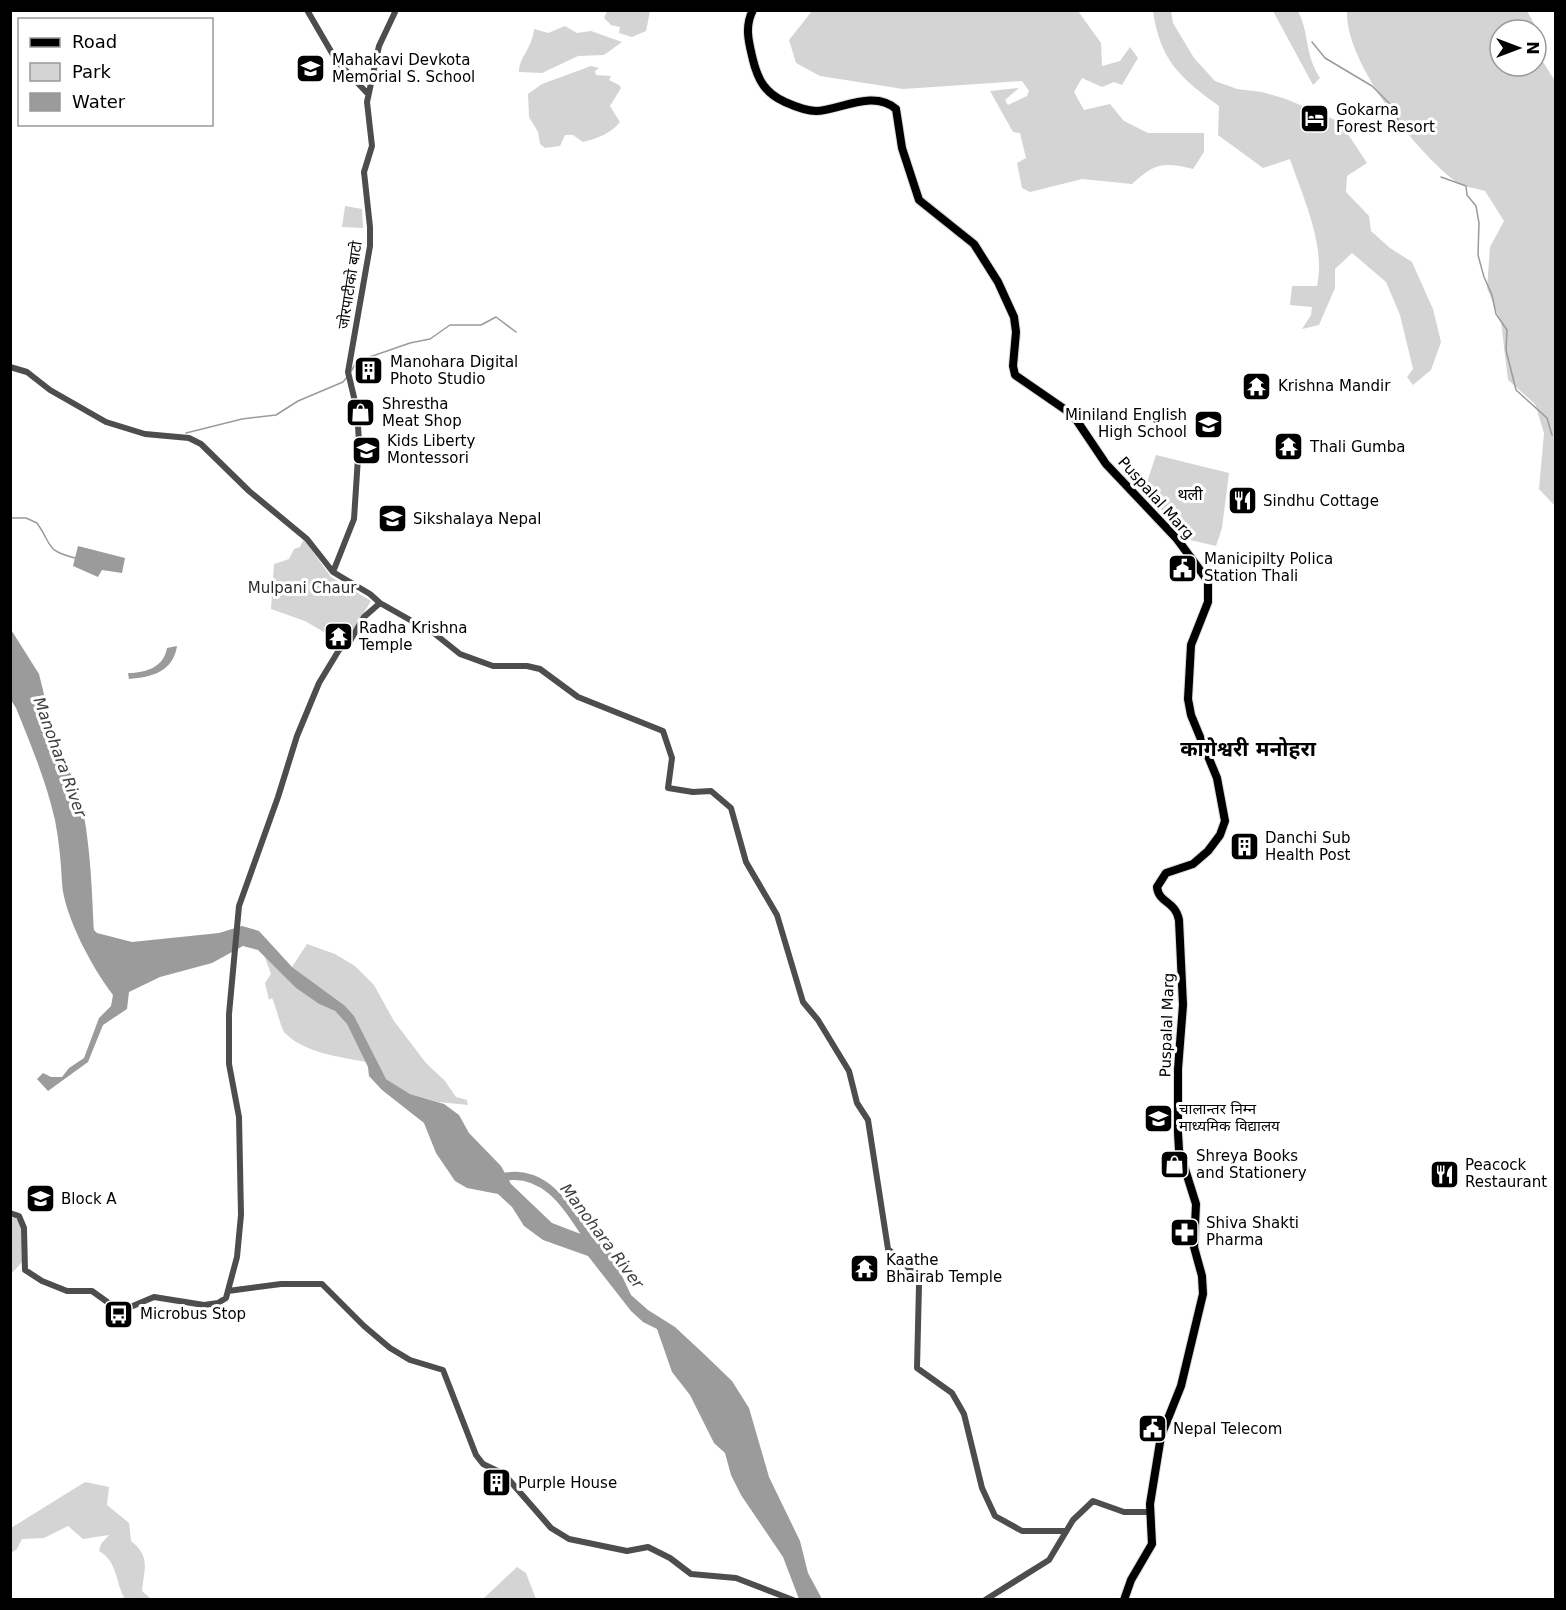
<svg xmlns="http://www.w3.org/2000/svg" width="1566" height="1610" font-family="'DejaVu Sans','Noto Sans Devanagari',sans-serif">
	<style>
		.green { fill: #d4d4d4; fill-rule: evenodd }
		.water { fill: #9b9b9b }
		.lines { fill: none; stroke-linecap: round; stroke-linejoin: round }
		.stream { stroke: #9b9b9b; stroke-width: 1.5 }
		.river { stroke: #9b9b9b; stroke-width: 8 }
		.primary-casing { stroke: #dbdbdb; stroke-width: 10 }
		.tertiary { stroke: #4d4d4d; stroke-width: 6 }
		.primary { stroke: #000; stroke-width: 8 }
		.labels { text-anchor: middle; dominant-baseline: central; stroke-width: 6; stroke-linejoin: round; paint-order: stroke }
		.poi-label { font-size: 15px; fill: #000; stroke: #fff; text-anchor: start }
		.street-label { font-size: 15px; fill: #000; stroke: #fff }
		.park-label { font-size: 15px; fill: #2b2b2b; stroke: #fff }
		.neighbourhood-label { font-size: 16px; fill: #000; stroke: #fff }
		.water-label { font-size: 16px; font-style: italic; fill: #3c3c3c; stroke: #fff }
		.district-label { font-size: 21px; font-weight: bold; fill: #000; stroke: #fff }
	</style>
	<rect width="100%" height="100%" fill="#fff"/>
	<!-- green -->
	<path class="green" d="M607,11H650L646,31L632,37L619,33L620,27L611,25L604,18Z
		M812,11H1078L1101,43L1102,66L1120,61L1130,47L1138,58L1122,85L1114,82L1102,87L1082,78L1074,92L1084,110L1110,104L1124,121L1148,133H1204V152L1193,169C1163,162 1155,163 1132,184L1082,179L1030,192L1022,188L1017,163L1026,158L1020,133L1013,132L990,91L1019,88L1005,100L1008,105L1027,96L1029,91L1022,81L903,89L820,76L796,63L789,40Z
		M1153,11H1171L1173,23L1194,58L1215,81L1237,89L1262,92L1286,99L1340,122L1367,163L1347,176L1346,192L1369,216L1371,231L1390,248L1412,262L1433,309L1441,342L1431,370L1413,385L1407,377L1413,369L1400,315L1386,282L1352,253L1335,269V288L1319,325L1302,329L1311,315L1312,307L1290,305L1292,286H1317C1326,245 1303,198 1290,159L1263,168L1218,135L1219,106C1180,78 1160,60 1153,11Z
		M1273,11H1298C1310,35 1304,53 1320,78L1313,85Z
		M1347,11H1527L1541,36L1542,60L1556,83L1555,506L1539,489L1544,433L1535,404L1508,380L1501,322L1487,288L1490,247L1504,221L1485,191C1476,188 1462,187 1455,181C1415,150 1345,62 1347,11ZM1500,30H1536V66H1500Z
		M565,26L577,33L591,31L622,42L604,55L578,56L542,73L519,72C519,57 532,49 534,29L548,33Z
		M591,66L599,68L595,71L596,75L611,76L609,80L619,85L621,88L610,106L620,122C610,134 598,138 583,142L573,135H565L560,146L545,148L540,144L538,132L529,117L528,94L542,84Z
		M345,206L362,209L363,228L342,227Z
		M1156,455L1229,473L1222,528L1216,546L1186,539L1151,497L1146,485Z
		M304,539L331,577L371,601L348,639L341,642L305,621L271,609L274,564L289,559L294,549L300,547Z
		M307,944L335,954L355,966L374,985L394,1021L426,1063L445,1081L456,1097L467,1100L468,1105L438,1102L410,1094L386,1079L344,1005L292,967Z
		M264,955L296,988L319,1004L335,1011L347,1024L366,1062C341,1057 304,1053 285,1033C281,1029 276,1006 272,998L269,1000L265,983L271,974Z
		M11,1215L20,1217L24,1228L23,1261L12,1273Z
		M85,1482L109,1487L107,1505L129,1523L131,1541C151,1557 144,1568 142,1591L151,1599H125C115,1582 118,1562 99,1551L101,1544L109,1535L83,1539L68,1526L44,1538L22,1539L17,1549L11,1553V1528Z
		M517,1567L526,1573L536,1599H483Z"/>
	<!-- water -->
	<path class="water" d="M78,546L125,558L122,573L102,570L98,577L73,566Z
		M10,628L39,674L61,763C90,779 92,896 94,930L97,933L132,942L219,933L242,926L259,931L292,967L344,1005L354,1016L386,1079L410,1094L444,1104L459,1115L469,1133L501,1166L511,1184L552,1223L607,1244L631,1295L648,1310L675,1327L704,1354L732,1381L749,1408L769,1477L800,1541L808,1573L822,1599H799L783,1557L741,1495L731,1475L725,1453L714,1443L690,1395L672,1372L657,1329L643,1322L631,1311L588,1256L543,1240L524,1226L512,1207L498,1194L467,1188L455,1181L436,1153L424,1123L382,1090L369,1076L368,1067L347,1024L335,1011L319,1004L296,988L258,950L243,946L212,963L160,977L129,992L127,1009L103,1025L88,1062L48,1091L37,1079L43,1073L51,1077H62L69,1068L84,1058L99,1018L111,1006L113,995C93,969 64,916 62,883C61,862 59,841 55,820C46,781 31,745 16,708L11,700Z
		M177,646C173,672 152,677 129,679L128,673C146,673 164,667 167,648Z"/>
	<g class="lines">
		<!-- stream -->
		<path class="stream" d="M1312,42L1325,58L1372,86L1397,111L1398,124
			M1441,177L1466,186L1467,195L1476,206L1479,223L1478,255L1484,277L1492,295L1496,314L1507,330L1506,350L1516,390L1547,418L1552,435
			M350,373L356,363L361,360L410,343L430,339L450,325H481L496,317L516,332
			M186,433L242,419L276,415L298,401L343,382L347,377
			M10,518H26L37,523C53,545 44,550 75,558"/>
		<!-- river -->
		<path class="river" d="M499,1178C547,1165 571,1213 593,1246"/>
		<defs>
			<path id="primary" d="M753,10C744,27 749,43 753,60C758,80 765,93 785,102C794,106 805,111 816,111C840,110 874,89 896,109L902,148L919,200L974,244L998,282L1014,317L1016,332L1013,366L1015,375L1073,415L1106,464L1177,539L1208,581V602L1191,645L1188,699L1191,715L1217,778L1225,821L1220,835L1208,851L1193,864L1166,873L1157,887C1159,904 1175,900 1179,920L1183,1005L1178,1069V1133L1179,1150L1196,1204L1194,1247L1202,1276L1203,1294L1181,1386L1161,1436L1150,1504L1152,1544L1131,1580L1124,1600"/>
		</defs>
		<!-- primary casing -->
		<use href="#primary" class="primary-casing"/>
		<!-- tertiary -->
		<path class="tertiary" d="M307,10L336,60L368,94
			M10,367L27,372L50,390L106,422L145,434L189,438L201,444L249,491L307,539L333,572L370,594L380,603L435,634L460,654L493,666H527L540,669L578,697L663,731L672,758L668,788L693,792L711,791L731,808L746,862L777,915L803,1002L818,1020L849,1071L857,1103L868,1120L888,1249L912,1271L919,1285L917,1368L952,1393L964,1414L982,1488L995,1516L1022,1531H1065
			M333,572L354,519L359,442L357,410L348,372L370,246V227L364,172L372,146L367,102L379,46L396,10
			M10,1213L19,1216L24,1228L25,1270L42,1281L67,1291H92L117,1309L128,1308L154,1297L204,1305L218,1303L226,1298L237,1257L241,1215L239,1117L229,1064V1014L239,906L278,797L297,736L319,683L339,650L350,641L364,617L380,603
			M228,1291L281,1284H322L364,1326L390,1348L410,1360L443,1370L476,1455L483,1464L504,1474L551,1528L569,1539L627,1551L648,1547L670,1558L691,1574L736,1578L793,1600
			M985,1600L1049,1560L1073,1520L1093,1501L1124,1512H1150"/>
		<!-- primary -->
		<use href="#primary" class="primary"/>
	</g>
	<!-- icons -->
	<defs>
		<symbol id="school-square" viewBox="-11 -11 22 22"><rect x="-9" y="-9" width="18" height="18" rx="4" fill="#000" stroke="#fff"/><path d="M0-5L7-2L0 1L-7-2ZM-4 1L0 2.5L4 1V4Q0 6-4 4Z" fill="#fff"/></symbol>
		<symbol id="hotel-square" viewBox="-11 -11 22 22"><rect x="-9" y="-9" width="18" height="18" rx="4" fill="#000" stroke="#fff"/><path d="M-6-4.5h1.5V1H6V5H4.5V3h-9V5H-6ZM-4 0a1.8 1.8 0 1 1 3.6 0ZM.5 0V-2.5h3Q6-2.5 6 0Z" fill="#fff"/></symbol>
		<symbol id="building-square" viewBox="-11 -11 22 22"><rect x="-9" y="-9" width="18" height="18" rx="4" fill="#000" stroke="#fff"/><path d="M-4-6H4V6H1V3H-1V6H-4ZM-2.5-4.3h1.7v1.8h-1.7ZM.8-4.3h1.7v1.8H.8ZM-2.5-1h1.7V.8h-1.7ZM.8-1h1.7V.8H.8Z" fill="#fff"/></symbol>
		<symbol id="temple-square" viewBox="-11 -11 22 22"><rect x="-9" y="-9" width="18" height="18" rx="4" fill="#000" stroke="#fff"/><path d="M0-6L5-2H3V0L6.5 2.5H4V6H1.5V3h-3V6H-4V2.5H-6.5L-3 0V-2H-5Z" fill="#fff"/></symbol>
		<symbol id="shop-square" viewBox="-11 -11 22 22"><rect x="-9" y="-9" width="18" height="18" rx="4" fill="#000" stroke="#fff"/><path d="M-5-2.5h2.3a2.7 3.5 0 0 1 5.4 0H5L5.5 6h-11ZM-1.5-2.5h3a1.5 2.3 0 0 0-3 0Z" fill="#fff"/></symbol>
		<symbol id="restaurant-square" viewBox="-11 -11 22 22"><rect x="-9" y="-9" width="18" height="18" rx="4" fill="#000" stroke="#fff"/><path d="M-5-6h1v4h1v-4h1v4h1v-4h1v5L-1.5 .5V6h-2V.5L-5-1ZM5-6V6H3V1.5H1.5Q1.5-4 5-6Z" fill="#fff"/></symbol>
		<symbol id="civic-square" viewBox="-11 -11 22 22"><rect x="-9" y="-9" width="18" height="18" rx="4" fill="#000" stroke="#fff"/><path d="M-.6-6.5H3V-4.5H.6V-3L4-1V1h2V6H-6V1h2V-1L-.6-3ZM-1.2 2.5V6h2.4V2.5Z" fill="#fff"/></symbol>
		<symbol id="university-square" viewBox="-11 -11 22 22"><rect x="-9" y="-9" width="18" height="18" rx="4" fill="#000" stroke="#fff"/><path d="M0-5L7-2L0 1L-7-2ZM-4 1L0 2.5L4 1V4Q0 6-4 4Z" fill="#fff"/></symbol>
		<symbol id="pharmacy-square" viewBox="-11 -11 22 22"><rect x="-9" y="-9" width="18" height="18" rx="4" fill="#000" stroke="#fff"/><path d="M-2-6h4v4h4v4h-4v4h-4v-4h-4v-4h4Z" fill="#fff"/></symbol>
		<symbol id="bus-square" viewBox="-11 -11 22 22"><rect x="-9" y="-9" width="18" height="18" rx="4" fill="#000" stroke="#fff"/><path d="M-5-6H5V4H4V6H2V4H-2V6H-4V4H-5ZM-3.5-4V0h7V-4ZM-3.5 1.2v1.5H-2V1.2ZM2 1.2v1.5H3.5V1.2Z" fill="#fff"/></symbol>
	</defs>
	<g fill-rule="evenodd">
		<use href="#school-square" x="294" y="52" width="33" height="33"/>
		<use href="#hotel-square" x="1298" y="102" width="33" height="33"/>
		<use href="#building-square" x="352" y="354" width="33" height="33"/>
		<use href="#temple-square" x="1240" y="370" width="33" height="33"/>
		<use href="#shop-square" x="344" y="396" width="33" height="33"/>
		<use href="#school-square" x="1192" y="408" width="33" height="33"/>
		<use href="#temple-square" x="1272" y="430" width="33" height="33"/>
		<use href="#school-square" x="350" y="434" width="33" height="33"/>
		<use href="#restaurant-square" x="1226" y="484" width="33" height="33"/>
		<use href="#school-square" x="376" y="502" width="33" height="33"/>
		<use href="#civic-square" x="1166" y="552" width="33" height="33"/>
		<use href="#temple-square" x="322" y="620" width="33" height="33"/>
		<use href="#building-square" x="1228" y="830" width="33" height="33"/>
		<use href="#school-square" x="1142" y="1102" width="33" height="33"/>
		<use href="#shop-square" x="1158" y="1148" width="33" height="33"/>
		<use href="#restaurant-square" x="1428" y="1158" width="33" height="33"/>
		<use href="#university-square" x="24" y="1182" width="33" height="33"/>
		<use href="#pharmacy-square" x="1168" y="1216" width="33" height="33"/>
		<use href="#temple-square" x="848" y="1252" width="33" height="33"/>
		<use href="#bus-square" x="102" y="1298" width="33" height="33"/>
		<use href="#civic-square" x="1136" y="1412" width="33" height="33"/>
		<use href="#building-square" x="480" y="1466" width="33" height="33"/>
	</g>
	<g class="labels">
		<!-- poi labels -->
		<g class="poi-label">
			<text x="332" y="60">Mahakavi Devkota<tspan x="332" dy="17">Memorial S. School</tspan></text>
			<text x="1336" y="110">Gokarna<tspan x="1336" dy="17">Forest Resort</tspan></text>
			<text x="390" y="362">Manohara Digital<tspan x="390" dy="17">Photo Studio</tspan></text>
			<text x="1278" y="386">Krishna Mandir</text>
			<text x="382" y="404">Shrestha<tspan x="382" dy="17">Meat Shop</tspan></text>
			<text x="1187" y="415" text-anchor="end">Miniland English<tspan x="1187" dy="17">High School</tspan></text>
			<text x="387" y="441">Kids Liberty<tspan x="387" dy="17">Montessori</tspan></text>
			<text x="1310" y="447">Thali Gumba</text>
			<text x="1263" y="501">Sindhu Cottage</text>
			<text x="413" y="519">Sikshalaya Nepal</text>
			<text x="1204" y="559">Manicipilty Polica<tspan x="1204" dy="17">Station Thali</tspan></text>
			<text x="359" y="628">Radha Krishna<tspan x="359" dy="17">Temple</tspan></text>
			<text x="1265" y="838">Danchi Sub<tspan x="1265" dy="17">Health Post</tspan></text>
			<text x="1179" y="1109">चालान्तर निम्न<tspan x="1179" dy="17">माध्यमिक विद्यालय</tspan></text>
			<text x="1196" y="1156">Shreya Books<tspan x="1196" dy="17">and Stationery</tspan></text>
			<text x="1465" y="1165">Peacock<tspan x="1465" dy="17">Restaurant</tspan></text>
			<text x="61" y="1199">Block A</text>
			<text x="1206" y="1223">Shiva Shakti<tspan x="1206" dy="17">Pharma</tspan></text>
			<text x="886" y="1260">Kaathe<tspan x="886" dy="17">Bhairab Temple</tspan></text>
			<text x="140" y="1314">Microbus Stop</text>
			<text x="1173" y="1429">Nepal Telecom</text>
			<text x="518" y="1483">Purple House</text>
		</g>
		<!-- street labels -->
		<g class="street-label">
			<text transform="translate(350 285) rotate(-81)">जोरपाटीको बाटो</text>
			<text transform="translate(1156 498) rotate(48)">Puspalal Marg</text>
			<text transform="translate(1167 1025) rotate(-88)">Puspalal Marg</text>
		</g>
		<!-- park labels -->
		<g class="park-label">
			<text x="302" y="588">Mulpani Chaur</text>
		</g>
		<!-- neighbourhood labels -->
		<g class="neighbourhood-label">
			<text x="1190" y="494">थली</text>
		</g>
		<!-- water labels -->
		<g class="water-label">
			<text transform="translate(60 757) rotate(70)">Manohara River</text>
			<text transform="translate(602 1236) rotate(53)">Manohara River</text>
		</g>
		<!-- district labels -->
		<g class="district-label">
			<text x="1248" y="749">कागेश्वरी मनोहरा</text>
		</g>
	</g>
	<!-- border -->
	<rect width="1566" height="1610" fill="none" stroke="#000000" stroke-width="24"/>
	<!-- legend -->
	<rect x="18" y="18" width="195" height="108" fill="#ffffff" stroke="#999999" stroke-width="1.5"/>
	<rect x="30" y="38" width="30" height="9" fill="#000000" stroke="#999999" stroke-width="1.5"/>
	<text x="72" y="48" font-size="18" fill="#000000">Road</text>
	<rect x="30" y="63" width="30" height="18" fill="#d4d4d4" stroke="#999999" stroke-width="1.5"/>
	<text x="72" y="78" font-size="18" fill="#000000">Park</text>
	<rect x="30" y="93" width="30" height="18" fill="#9b9b9b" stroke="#999999" stroke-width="1.5"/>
	<text x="72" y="108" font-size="18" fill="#000000">Water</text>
	<!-- north arrow -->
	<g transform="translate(1518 48) rotate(90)"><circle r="28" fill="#ffffff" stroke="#999999" stroke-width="1.5"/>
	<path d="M0-4.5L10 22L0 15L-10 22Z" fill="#000000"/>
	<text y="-9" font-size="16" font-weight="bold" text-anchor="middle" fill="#000000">N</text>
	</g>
</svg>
